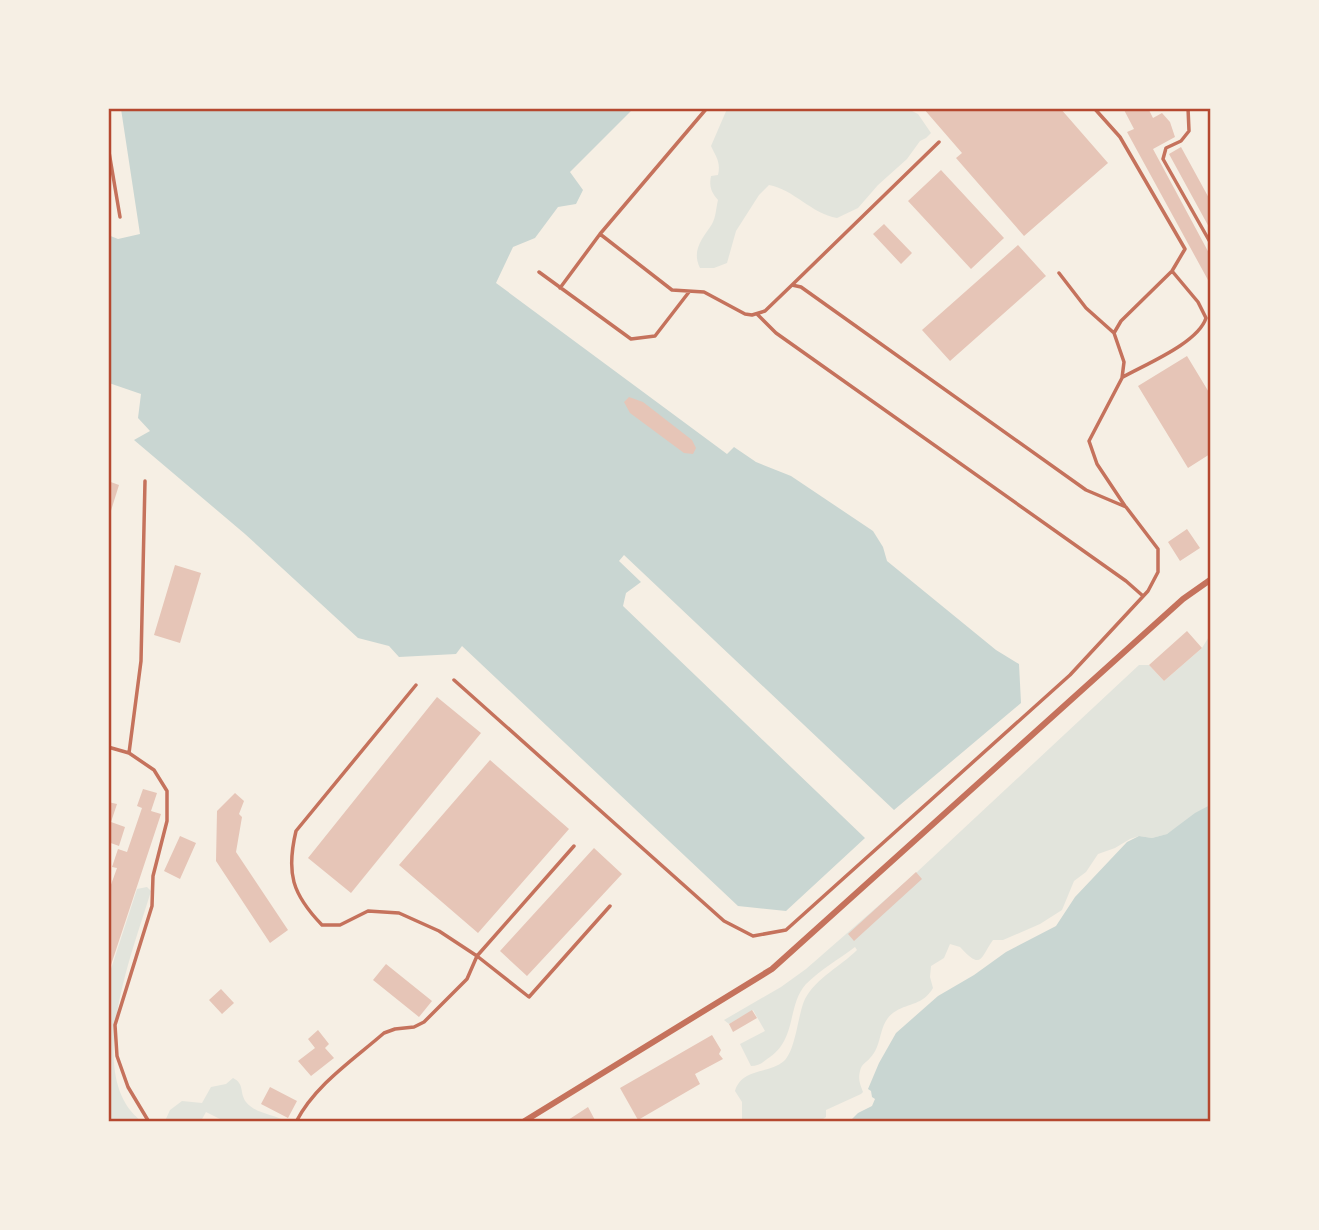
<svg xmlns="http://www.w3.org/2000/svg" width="1319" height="1230" font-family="'Fira Sans Condensed',sans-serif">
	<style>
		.green { fill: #e2e4dc }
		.water { fill: #c9d6d2 }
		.building { fill: #e6c5b7 }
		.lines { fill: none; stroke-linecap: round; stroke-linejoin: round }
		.service { stroke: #c5725c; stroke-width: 3.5 }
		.minor { stroke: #c5725c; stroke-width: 6 }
		.neatline { fill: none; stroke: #b5482f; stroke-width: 2.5 }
	</style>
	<rect width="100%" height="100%" fill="#f6efe4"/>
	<!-- green -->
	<path class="green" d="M727,109H908L918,114L931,133L926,138L920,141L907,159L878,185L858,208L837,218C812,214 793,189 769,185L759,195L736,231L727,263L714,268H700C691,250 703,238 712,224C716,217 716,208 718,200C711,192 709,186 711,176L718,175C721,162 716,157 711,146Z
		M1210,635V799L1208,806L1167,834L1152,838L1139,836L1130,839L1115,848L1098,854L1086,872L1074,881L1062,910L1040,924L1003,940H993C980,958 982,971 960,947L950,944L944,958L931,966L930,977L933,988C923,1005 909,1003 896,1011C877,1022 884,1044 870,1058C866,1063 862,1063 860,1071C858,1080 860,1083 863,1092L861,1094L826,1110V1117L820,1121L742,1122V1102L735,1091C742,1068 769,1074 784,1061C796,1050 798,1013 805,999C816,978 841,966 857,950L855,947C839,959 820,970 806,984C787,1005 797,1038 770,1057C763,1062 759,1066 751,1066L740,1044L765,1031L753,1010L729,1024L724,1020L781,987L806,969L917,872L1139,665H1149L1164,681L1202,648Z
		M147,887L151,891C134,949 82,1075 141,1121L109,1122V975L137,889Z
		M233,1078C245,1084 239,1092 246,1102C254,1113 275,1115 286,1121H224L206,1112L201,1121H165L170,1110L182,1101L202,1103L211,1087L226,1084Z"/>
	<!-- water -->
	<path class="water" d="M121,109H633L570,172L583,190L576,204L558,207L535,238L513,247L496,283L727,454L734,447L756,462L791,476L873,531L883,547L887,561L996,650L1019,664L1021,703L894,810L624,555L619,561L641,582L626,593L623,606L865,838L786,911L738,906L462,646L456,654L399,657L389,646L358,638L245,534L134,440L150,431L138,418L141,394L109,383L108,235L118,239L140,234Z
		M1210,805V1121H850L858,1113L872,1106L875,1099L872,1097L871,1091L868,1089L879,1063L896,1033L938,996L974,975L1006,952L1056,926L1075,897L1127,842L1139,836L1152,838L1167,834L1195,813Z"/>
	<!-- building -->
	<path class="building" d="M923,108H1060L1108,163L1024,236L956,158L962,153Z
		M1123,108H1148L1153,118L1162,113L1170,122L1175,137L1153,149L1210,255V279L1208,280L1127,132L1134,129Z
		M1181,147L1210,200V229L1169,154Z
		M941,170L1004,238L971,269L908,201Z
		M884,224L912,253L901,264L873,234Z
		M1018,245L1046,276L950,361L922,330Z
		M1187,356L1210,394V454L1188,468L1138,386Z
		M629,397L643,402L692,440L696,448L693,454L684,453L630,413L624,402Z
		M108,481L119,485L109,517L108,516Z
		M1187,529L1200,548L1180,561L1168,542Z
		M175,565L201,573L180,643L154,635Z
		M1187,631L1202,648L1164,681L1149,665Z
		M437,697L481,733L351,893L308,858Z
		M490,760L569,829L478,933L399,865Z
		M143,789L157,793L151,811L161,814L108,974V893L117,868L112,867L118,849L127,852L142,808L137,806Z
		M235,793L244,801L239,814L242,817L236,852L288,930L270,943L216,861L217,811Z
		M108,802L117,804L111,822L125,827L119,846L108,842Z
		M180,836L196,843L180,879L164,871Z
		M594,848L622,874L527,976L500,951Z
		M916,872L922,879L854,941L848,934Z
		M386,964L432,1001L419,1017L373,980Z
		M221,989L234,1003L222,1014L209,1000Z
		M752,1010L757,1018L733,1032L729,1024Z
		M318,1030L329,1044L325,1048L334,1058L311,1076L298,1061L315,1048L308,1039Z
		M712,1035L721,1050L719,1054L723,1059L695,1074L700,1084L638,1120L620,1088Z
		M270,1087L297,1101L288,1118L261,1104Z
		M588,1107L596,1122H565Z"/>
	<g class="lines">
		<!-- service -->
		<path class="service" d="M1094,108L1120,137L1185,249L1172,271L1121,321L1114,333
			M1188,108L1189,131L1181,141L1166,148L1163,159L1210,242
			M108,146L120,217
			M539,272L631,339L655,336L689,292
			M1059,273L1086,308L1114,333L1124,362L1122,378L1089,441L1097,464L1125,506
			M792,285L939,142
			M560,288L600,234L707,108
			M757,314L776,333L1126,581L1143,596
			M1123,377C1146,364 1198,343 1206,318L1198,302L1172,271
			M454,680L724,921L753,936L786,930L1070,675L1148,591L1158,572V549L1126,507L1086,490L801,287L792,285L765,311L752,315L745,314L704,292L672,290L600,234
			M108,747L129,753L154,770L167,791V821L153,876L152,906L115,1025L117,1056L128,1087L149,1122
			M129,753L141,661L145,481
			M574,846L477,956L529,997L610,906
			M296,1122C315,1085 353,1060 384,1033L395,1029L414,1027L424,1022L467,979L477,956L439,931L399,913L368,911L340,925H322C292,894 286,873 296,831L416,685"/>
		<!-- minor -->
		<path class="minor" d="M523,1122L772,969L1183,599L1210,580"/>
	</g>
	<!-- border -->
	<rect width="1319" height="1230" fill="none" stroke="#f6efe4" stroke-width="220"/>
	<rect x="110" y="110" width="1099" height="1010" class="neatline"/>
</svg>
